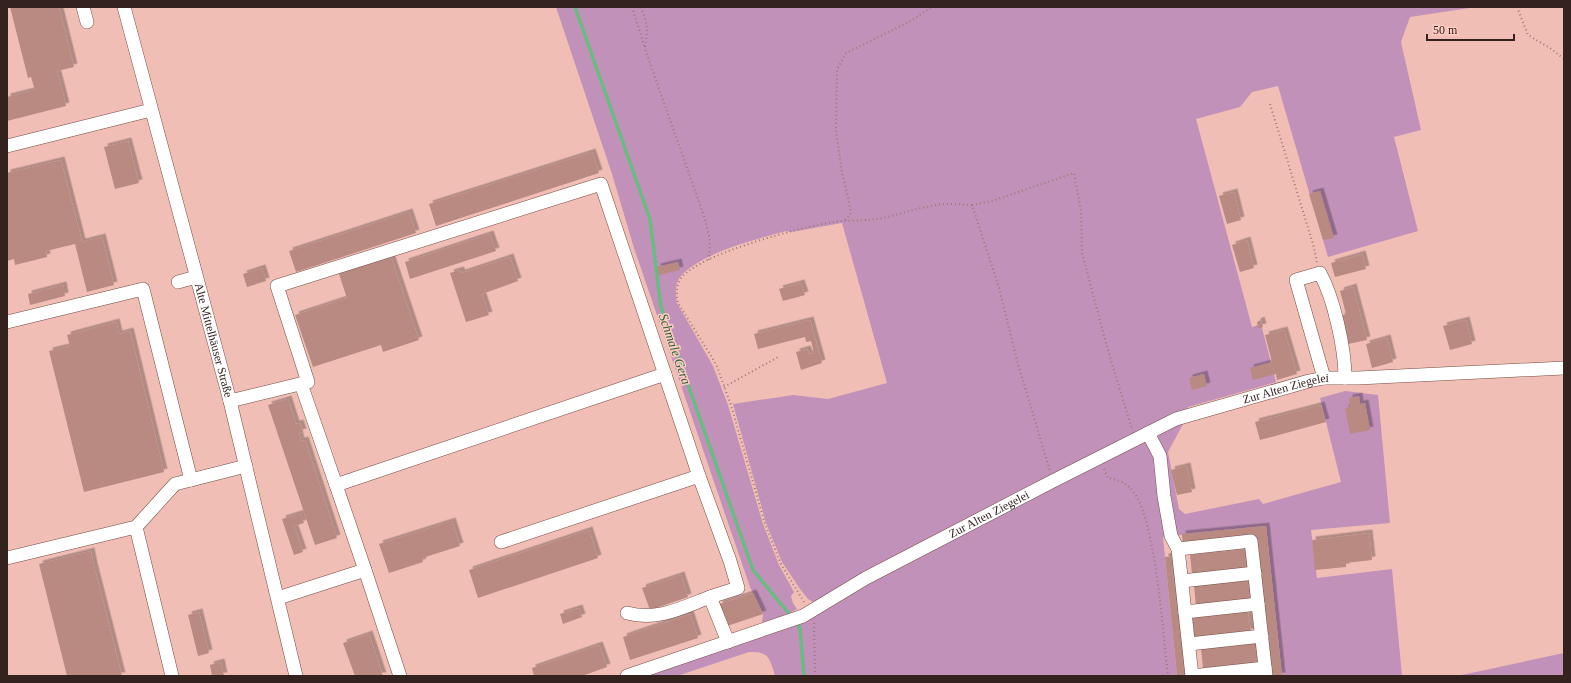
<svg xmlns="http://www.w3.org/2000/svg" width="1571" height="683" font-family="Georgia,serif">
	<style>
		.green { fill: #c191ba }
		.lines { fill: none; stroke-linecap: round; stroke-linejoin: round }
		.stream { stroke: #69bc81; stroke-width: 3.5 }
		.building { fill: #b98a81; filter: url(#shadow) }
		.minor-casing { stroke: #764c43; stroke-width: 14 }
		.path { stroke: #9d7971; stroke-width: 2; stroke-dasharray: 1 3; stroke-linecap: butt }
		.minor { stroke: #fff; stroke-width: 13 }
		.labels { text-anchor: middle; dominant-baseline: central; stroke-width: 3; stroke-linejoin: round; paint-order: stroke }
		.street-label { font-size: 12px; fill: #34221e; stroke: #fdcbc0 }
		.water-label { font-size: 13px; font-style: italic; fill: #256039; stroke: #fdcbc0 }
	</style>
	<defs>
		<filter id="shadow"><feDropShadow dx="3.5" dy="-3.5" stdDeviation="0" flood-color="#0004"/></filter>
	</defs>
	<rect width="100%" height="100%" fill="#f0beb4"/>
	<!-- green -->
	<path class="green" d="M556,7H1476L1410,17L1401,42L1421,130L1394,137L1418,231L1328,257L1278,86L1252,92L1240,107L1196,119L1252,327L1261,324L1276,382L1188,407L1183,424L1168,452L1179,509L1185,514L1259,499L1263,504L1341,482L1320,398L1345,391L1378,395L1390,523L1311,530L1317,578L1392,569L1402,676H1282L1266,526L1163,537L1177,676H775C770,659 769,651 749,652L677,676H646C683,663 720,649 758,636C779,630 799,626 817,613L813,602L808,599L800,589L782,562L766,523L733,404L793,395L828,399L887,383L842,223L791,232L786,231C757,239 701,253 681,276C675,283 675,294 677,303L713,366L728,405L763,524L779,565L794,592L791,596L793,603L797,609L785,616L762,623L763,614L750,587L634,248L612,174Z
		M1564,653V676H1457Z"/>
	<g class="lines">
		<!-- stream -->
		<path class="stream" d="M575,7L650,219L661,307L753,570L791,616
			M795,621L800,628L804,676"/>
	</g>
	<!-- building -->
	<path class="building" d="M10,7H59L74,67L57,71L66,106L7,121V97L35,90L31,77L28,78Z
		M128,141L139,183L115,189L104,147Z
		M592,152L599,173L436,226L429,204Z
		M61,160L82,242L102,237L114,285L87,292L75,244L46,251L47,257L15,265L14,259L7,261V173Z
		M1320,191L1334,238L1323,240L1309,194Z
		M1234,192L1241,220L1227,224L1219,196Z
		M409,212L416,233L296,272L289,251Z
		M490,234L496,251L410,279L405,262Z
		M1247,240L1254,268L1240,272L1232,245Z
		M390,254L419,340L383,352L381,345L313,367L295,315L347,298L338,271Z
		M1362,254L1366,269L1335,277L1331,263Z
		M510,257L518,281L482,294L489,315L466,322L450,273L460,270L462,273Z
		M678,262L680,270L659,275L657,267Z
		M262,268L266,281L247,287L243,274Z
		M801,283L805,295L783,301L779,289Z
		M63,285L65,296L30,305L28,294Z
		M1353,287L1367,340L1348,344L1341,316L1346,314L1340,291Z
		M810,320L822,363L801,370L796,352L807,349L809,354L814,353L811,341L806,342L805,337L758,349L754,334Z
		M1261,320L1263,327L1258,328L1257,322Z
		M1466,320L1472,344L1450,350L1443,326Z
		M116,322L119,334L130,331L164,472L84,492L49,351L70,346L67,335Z
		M1284,330L1297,374L1277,380L1276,374L1253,380L1250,368L1272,362L1265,335Z
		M1387,338L1393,362L1372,368L1366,344Z
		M1204,374L1207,386L1192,390L1189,378Z
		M1359,396L1360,404L1365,403L1370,430L1350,434L1345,408L1350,407L1349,398Z
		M288,399L296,424L300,423L303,432L299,433L301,441L305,440L337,538L315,545L268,405Z
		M1321,405L1326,422L1260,440L1255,422Z
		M1187,466L1192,492L1177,495L1171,470Z
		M301,513L304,523L294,526L303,552L294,555L282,519Z
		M452,521L460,546L422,558L423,562L389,573L379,544Z
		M1266,526L1282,676H1272L1257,537L1183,545L1182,534Z
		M589,530L598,558L478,598L469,570Z
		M1369,533L1372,560L1346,563V567L1315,570L1312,540Z
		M1247,549L1249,568L1192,574L1190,555Z
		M91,551L94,566L122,676H67L39,564Z
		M1174,556L1187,676H1177L1165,557Z
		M681,575L688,597L650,610L642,588Z
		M1251,580L1253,599L1196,605L1194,586Z
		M753,593L763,614L727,626L719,604Z
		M579,608L582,617L563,624L560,614Z
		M199,612L209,653L198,656L188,615Z
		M1248,612L1251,632L1194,637L1192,618Z
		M690,614L698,638L630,660L623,637Z
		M369,634L383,676H355L343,643Z
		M1258,643L1260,662L1203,668L1201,648Z
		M599,645L607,667L582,676H534L532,668Z
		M221,662L224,676H212L210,665Z"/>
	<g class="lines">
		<defs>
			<g id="minor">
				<path d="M83,7L87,22"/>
				<path id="s1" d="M124,7L230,401L296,676"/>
				<path d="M7,146L151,110"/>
				<path d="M178,282L196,277"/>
				<path d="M7,322L143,289L191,480"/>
				<path d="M1324,378L1296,280L1320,273C1334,299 1345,348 1345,378"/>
				<path d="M301,384L336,485L665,374"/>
				<path d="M230,401L308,382L277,286L601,184L699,476L730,561L738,588L710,597L728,642"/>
				<path d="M1148,433L1160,456L1164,496L1171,536L1178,549L1192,676"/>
				<path d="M336,485L365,570L400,676"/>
				<path d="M501,542L699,476"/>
				<path d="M1178,549L1251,541L1266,676"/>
				<path d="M7,558L136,527"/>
				<path d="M1182,581L1255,573"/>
				<path d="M278,598L365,570"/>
				<path d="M1185,612L1258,604"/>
				<path d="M627,613C658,621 681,608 710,597"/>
				<path d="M1189,644L1262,636"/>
				<path d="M172,676L136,527L175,484L246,466"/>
				<path id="s2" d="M627,676L803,616L866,578L1053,481L1176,419L1309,381L1324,378H1358L1564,368"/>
				<path d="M1192,676L1265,668"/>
			</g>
		</defs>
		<!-- minor casing -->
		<use href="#minor" class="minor-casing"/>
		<!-- path -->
		<path class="path" d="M632,7L645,48
			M641,7C648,26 648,28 645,49L705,219L710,240L709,260
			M1517,7L1528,35L1550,48L1564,59
			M1270,104L1313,244L1317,262
			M972,205L992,201L1074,173L1081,211L1082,253L1107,347L1132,429
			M845,220L851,213L848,197L842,173L836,131L837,70L846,53L907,23L932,7
			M724,387L780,356
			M1104,469L1108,478C1116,479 1124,482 1130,488C1156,511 1163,638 1168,676
			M804,602L781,564L765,524L731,405L716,364L678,303C676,294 676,284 682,277C702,253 802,227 833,222C847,220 862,221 876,219C893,217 909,210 926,207C941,203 957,204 972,205L999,288L1018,364L1050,471
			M814,623L815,676"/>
		<!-- minor -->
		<use href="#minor" class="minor"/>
	</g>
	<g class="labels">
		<!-- street labels -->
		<g class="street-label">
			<text stroke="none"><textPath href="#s1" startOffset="345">Alte Mittelhäuser Straße</textPath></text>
			<text stroke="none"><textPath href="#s2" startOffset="722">Zur Alten Ziegelei</textPath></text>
			<text stroke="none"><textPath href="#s2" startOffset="398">Zur Alten Ziegelei</textPath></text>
		</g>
		<!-- water labels -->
		<g class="water-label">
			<text transform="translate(675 349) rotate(71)">Schmale Gera</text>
		</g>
	</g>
	<!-- border -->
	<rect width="1571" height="683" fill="none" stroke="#34221e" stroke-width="16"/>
	<!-- scale -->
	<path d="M1427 34v6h87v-6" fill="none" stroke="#34221e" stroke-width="2"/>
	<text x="1433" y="34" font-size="12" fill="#34221e" stroke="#fdcbc0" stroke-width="3" paint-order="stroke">50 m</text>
</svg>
